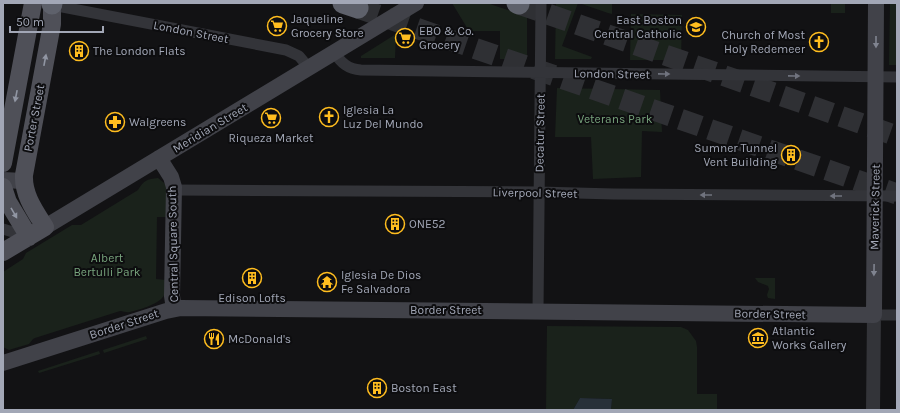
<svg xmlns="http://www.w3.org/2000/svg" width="900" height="413" font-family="Karla,sans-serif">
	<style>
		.green { fill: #1a221b }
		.water { fill: #273039 }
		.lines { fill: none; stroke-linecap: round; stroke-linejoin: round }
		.motorway-tunnel { stroke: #2f3034; stroke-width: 21; stroke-dasharray: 21 10; stroke-linecap: butt }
		.minor { stroke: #333439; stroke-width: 11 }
		.tertiary { stroke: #333439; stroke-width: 14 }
		.secondary { stroke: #414249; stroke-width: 16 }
		.primary { stroke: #4f5058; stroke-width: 18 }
		.motorway { stroke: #5e616b; stroke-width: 21 }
		.oneway { fill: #808490 }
		.oneway2 { fill: #9196a3 }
		.oneway3 { fill: #70737e }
		.labels { text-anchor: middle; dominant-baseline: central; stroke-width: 4; stroke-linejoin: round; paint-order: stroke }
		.poi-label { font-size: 12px; fill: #a2a7b6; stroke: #0d0d0f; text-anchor: start }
		.street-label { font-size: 12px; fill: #a2a7b6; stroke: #0d0d0f }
		.park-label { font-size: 12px; fill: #77a37c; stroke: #0d0d0f }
	</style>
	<rect width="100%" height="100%" fill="#121214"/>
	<!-- green -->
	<path class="green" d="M452,3H487L517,13L527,3V59H500V31H469Z
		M556,3H578L562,46L592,57L591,59H555Z
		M579,3H612V14L608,13Z
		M831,3H845V13H831Z
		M890,3H897V65H889Z
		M631,14L682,15L681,60H630Z
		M396,34L395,58H361V56Z
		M557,88L660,90L662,132L642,131L641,177L593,179L591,137H555Z
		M158,178L163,182L167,186V217H157L156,279L166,280C166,284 166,289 165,293C163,303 139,310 130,312C126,313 124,311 120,311L35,338L33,339L29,344L12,349L9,350L3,347V272L23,259L26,253L72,225H81L138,190C143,181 147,179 158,178Z
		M755,278H775V299L768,298L767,295L769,289L768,286L758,282Z
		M547,326L681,327L688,330L696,341L697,347V394H717V410H611L612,399L580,398L573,410H546Z
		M146,336L147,339L104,353L103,350Z
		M99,351L100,354L39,373L38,371Z"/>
	<!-- water -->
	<path class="water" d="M580,398L612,399L611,410H573Z"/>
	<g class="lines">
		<!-- motorway-tunnel -->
		<path class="motorway-tunnel" d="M519,4L897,136
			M358,8L897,194"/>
		<!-- minor -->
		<path class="minor" d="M47,4L286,50L299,56L309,68
			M334,52C341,63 348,69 361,70L897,77
			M174,190L539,192L614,194L897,196
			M3,229L29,237
			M538,311L541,3
			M874,315H897"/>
		<!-- tertiary -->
		<path class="tertiary" d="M873,410L874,315"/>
		<!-- secondary -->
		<path class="secondary" d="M159,158L171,177L174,187L172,296L174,309
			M3,180L23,181
			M45,227L416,3
			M3,362V363L166,311L181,308L874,315L876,3"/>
		<!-- primary -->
		<path class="primary" d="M3,163L33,3
			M3,187L8,202L29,237
			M3,252L45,227C35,211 23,195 24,175L52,24V4"/>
		<!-- motorway -->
		<path class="motorway" d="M343,3L358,8
			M517,3L519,4
			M52,4V3"/>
	</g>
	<!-- one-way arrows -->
	<defs><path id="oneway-solid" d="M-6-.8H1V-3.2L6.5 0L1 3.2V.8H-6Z"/></defs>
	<g class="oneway">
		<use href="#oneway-solid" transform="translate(876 42) rotate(90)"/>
		<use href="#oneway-solid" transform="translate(874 270) rotate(91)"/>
	</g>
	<g class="oneway2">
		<use href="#oneway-solid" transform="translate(45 60) rotate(-79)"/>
		<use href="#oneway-solid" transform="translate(16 96) rotate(101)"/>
		<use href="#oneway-solid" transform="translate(14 213) rotate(60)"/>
	</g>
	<g class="oneway3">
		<use href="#oneway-solid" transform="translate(664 74) rotate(1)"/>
		<use href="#oneway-solid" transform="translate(794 76) rotate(1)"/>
		<use href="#oneway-solid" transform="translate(706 195) rotate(-180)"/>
		<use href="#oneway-solid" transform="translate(836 196) rotate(-180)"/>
	</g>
	<!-- icons -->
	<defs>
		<symbol id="supermarket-ring" viewBox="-11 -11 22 22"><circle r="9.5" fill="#0d0d0f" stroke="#ffbd1f" stroke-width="1.5"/><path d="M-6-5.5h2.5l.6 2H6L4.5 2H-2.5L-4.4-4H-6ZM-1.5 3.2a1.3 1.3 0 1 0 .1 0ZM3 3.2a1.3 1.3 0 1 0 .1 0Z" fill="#ffbd1f"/></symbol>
		<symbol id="school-ring" viewBox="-11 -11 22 22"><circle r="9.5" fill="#0d0d0f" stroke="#ffbd1f" stroke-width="1.5"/><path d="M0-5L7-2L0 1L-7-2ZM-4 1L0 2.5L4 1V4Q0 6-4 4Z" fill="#ffbd1f"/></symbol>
		<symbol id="church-ring" viewBox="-11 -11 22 22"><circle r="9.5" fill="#0d0d0f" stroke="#ffbd1f" stroke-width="1.5"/><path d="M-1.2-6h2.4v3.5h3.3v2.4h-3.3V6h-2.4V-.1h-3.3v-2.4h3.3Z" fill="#ffbd1f"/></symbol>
		<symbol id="building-ring" viewBox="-11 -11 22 22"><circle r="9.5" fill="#0d0d0f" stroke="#ffbd1f" stroke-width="1.5"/><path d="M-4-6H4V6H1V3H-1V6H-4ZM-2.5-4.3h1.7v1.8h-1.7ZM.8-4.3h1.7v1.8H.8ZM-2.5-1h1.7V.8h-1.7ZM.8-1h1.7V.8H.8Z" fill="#ffbd1f"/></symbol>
		<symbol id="pharmacy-ring" viewBox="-11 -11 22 22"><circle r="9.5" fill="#0d0d0f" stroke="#ffbd1f" stroke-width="1.5"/><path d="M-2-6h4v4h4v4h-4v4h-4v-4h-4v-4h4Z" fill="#ffbd1f"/></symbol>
		<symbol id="temple-ring" viewBox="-11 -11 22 22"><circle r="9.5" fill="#0d0d0f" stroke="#ffbd1f" stroke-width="1.5"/><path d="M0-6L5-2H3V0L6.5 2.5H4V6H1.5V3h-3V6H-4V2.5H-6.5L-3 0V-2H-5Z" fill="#ffbd1f"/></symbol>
		<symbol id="museum-ring" viewBox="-11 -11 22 22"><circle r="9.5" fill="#0d0d0f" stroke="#ffbd1f" stroke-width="1.5"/><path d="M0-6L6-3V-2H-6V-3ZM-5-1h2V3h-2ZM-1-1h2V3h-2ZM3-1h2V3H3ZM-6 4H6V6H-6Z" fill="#ffbd1f"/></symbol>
		<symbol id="restaurant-ring" viewBox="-11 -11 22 22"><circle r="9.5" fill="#0d0d0f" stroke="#ffbd1f" stroke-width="1.5"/><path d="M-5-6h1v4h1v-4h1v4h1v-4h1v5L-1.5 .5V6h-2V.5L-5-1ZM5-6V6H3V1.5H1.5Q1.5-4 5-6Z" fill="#ffbd1f"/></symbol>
	</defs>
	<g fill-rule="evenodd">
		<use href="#supermarket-ring" x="266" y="15" width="22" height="22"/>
		<use href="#school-ring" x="685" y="16" width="22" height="22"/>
		<use href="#supermarket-ring" x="394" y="27" width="22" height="22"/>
		<use href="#church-ring" x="808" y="31" width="22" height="22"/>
		<use href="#building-ring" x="68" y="40" width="22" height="22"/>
		<use href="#church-ring" x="318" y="106" width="22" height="22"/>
		<use href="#supermarket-ring" x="260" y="107" width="22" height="22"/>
		<use href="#pharmacy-ring" x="104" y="111" width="22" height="22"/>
		<use href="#building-ring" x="780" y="144" width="22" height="22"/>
		<use href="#building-ring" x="384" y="213" width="22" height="22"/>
		<use href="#building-ring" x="241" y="267" width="22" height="22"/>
		<use href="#temple-ring" x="316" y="271" width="22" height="22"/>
		<use href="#museum-ring" x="747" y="327" width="22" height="22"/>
		<use href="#restaurant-ring" x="203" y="328" width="22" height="22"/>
		<use href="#building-ring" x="366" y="377" width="22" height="22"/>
	</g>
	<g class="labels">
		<!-- poi labels -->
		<g class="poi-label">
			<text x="291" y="19">Jaqueline<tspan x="291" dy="14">Grocery Store</tspan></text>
			<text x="682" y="20" text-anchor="end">East Boston<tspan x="682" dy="14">Central Catholic</tspan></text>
			<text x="419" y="31">EBO &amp; Co.<tspan x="419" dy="14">Grocery</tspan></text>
			<text x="805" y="35" text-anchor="end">Church of Most<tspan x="805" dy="14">Holy Redemeer</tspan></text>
			<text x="93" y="51">The London Flats</text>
			<text x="343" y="110">Iglesia La<tspan x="343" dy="14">Luz Del Mundo</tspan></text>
			<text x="129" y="122">Walgreens</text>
			<text x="271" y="138" text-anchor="middle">Riqueza Market</text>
			<text x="777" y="148" text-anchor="end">Sumner Tunnel<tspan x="777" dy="14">Vent Building</tspan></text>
			<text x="409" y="224">ONE52</text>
			<text x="341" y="275">Iglesia De Dios<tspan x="341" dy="14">Fe Salvadora</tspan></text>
			<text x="252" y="298" text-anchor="middle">Edison Lofts</text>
			<text x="772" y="331">Atlantic<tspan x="772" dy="14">Works Gallery</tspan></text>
			<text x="228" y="339">McDonald's</text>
			<text x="391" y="388">Boston East</text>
		</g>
		<!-- street labels -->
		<g class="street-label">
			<text transform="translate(191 32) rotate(11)">London Street</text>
			<text transform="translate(612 74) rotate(1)">London Street</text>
			<text transform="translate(34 118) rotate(-79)">Porter Street</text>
			<text transform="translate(210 128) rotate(-31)">Meridian Street</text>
			<text transform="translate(540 133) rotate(-89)">Decatur Street</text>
			<text transform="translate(535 193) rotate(1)">Liverpool Street</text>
			<text transform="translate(875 207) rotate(-89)">Maverick Street</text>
			<text transform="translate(173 244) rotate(-91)">Central Square South</text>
			<text x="446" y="310">Border Street</text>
			<text transform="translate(770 314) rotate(1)">Border Street</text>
			<text transform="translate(124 324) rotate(-18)">Border Street</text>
		</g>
		<!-- park labels -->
		<g class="park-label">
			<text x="615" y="119">Veterans Park</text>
			<text x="107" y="258">Albert<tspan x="107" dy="14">Bertulli Park</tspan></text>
		</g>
	</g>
	<!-- border -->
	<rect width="900" height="413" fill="none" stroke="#a2a7b6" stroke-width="8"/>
	<!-- scale -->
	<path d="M10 26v6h93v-6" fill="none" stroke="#a2a7b6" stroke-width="2"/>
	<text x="16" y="26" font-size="12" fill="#a2a7b6" stroke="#0d0d0f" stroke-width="3" paint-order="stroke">50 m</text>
</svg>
